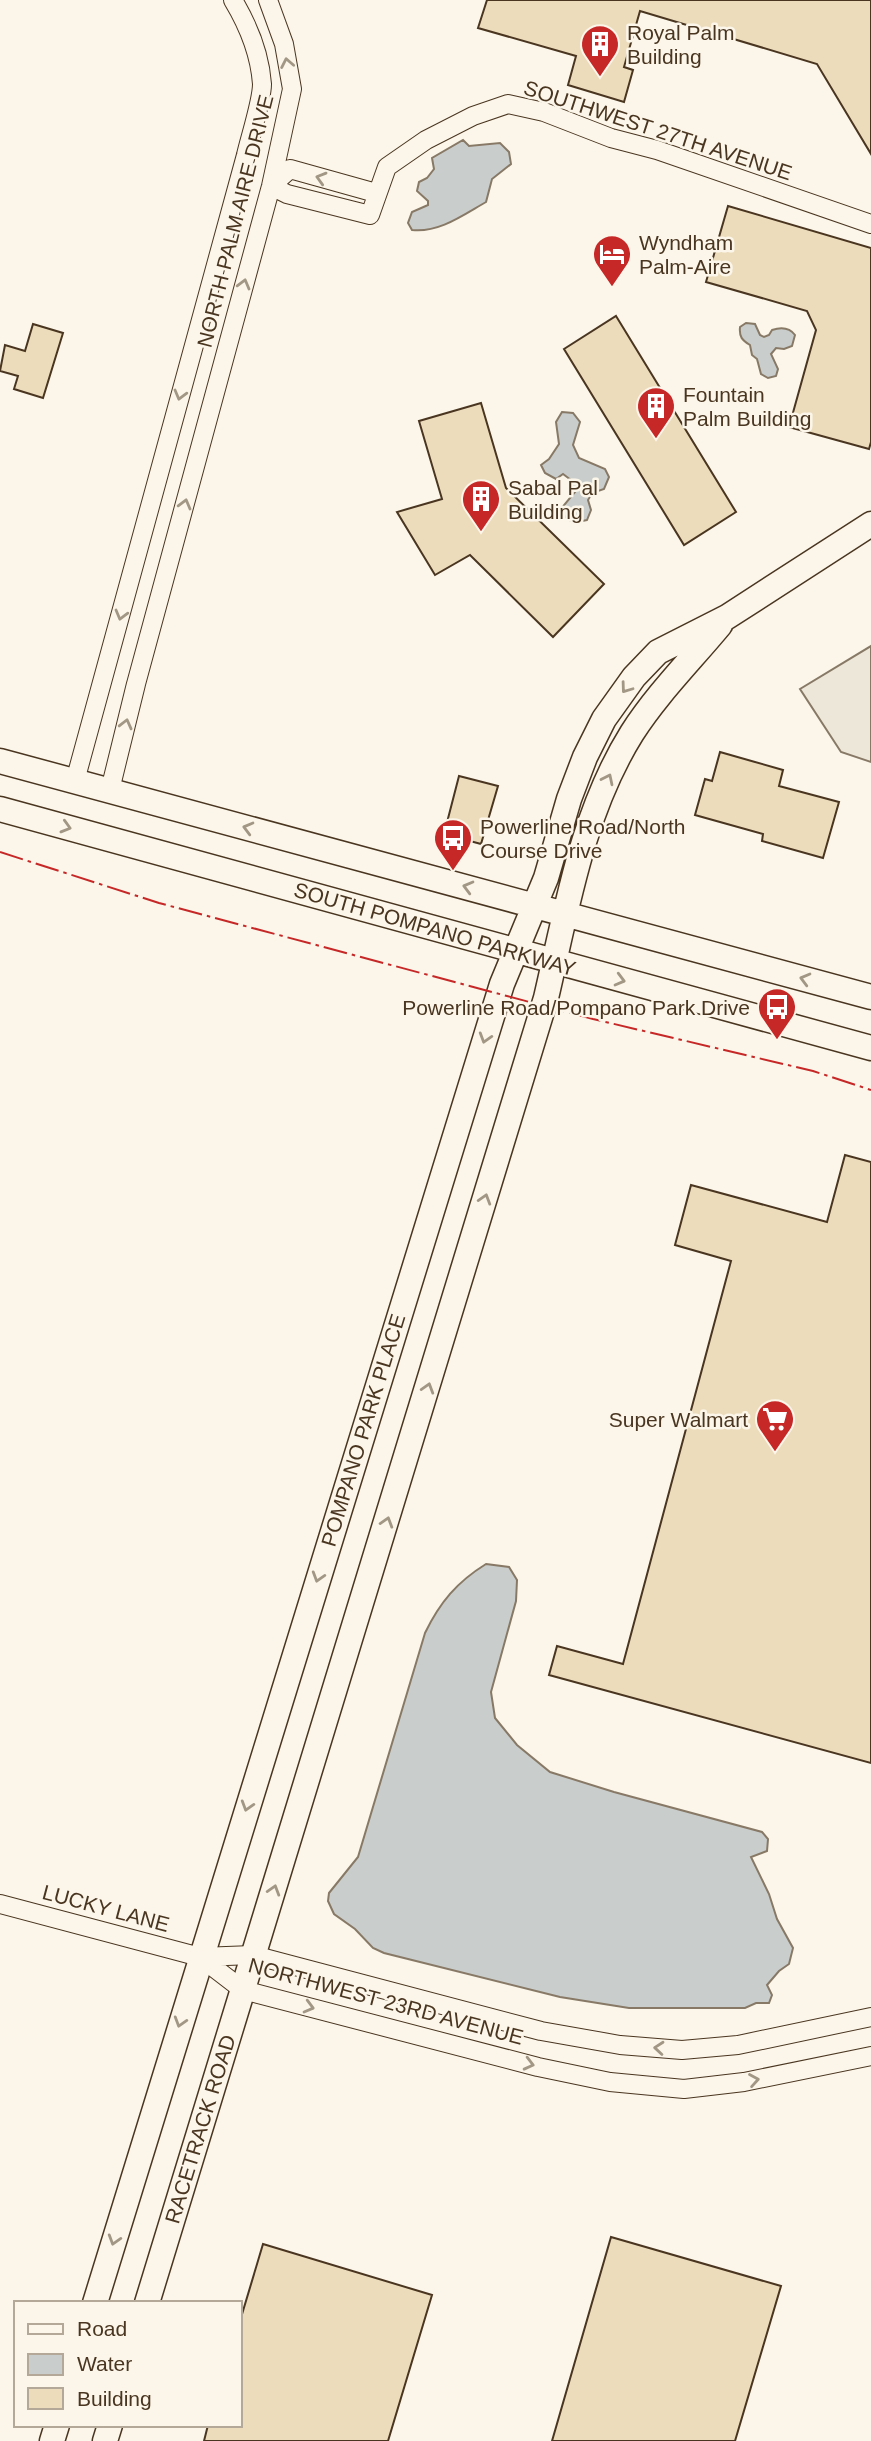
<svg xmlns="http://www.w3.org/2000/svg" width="871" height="2441" font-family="Helvetica,sans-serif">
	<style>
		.parking { fill: #ede7d9; stroke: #887966; stroke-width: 2 }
		.water { fill: #c9cecd; stroke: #887966; stroke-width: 2 }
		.building { fill: #ecdcbc; stroke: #4a3520; stroke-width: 2 }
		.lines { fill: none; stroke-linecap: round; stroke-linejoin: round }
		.street-casing { stroke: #4a3520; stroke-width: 20 }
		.secondary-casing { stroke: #4a3520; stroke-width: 27 }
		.street { stroke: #fbf6e9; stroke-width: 18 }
		.secondary { stroke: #fbf6e9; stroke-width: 24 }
		.power { stroke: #c62828; stroke-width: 2; stroke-dasharray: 24 5 3.5 5; stroke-linecap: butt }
		.oneway { stroke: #a29684 }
		.labels { text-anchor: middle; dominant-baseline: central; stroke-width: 5; stroke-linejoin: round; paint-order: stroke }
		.poi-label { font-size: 21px; fill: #4a3520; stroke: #fbf6e9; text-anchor: start }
		.street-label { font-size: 21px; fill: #4a3520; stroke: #fbf6e9 }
	</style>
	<rect width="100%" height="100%" fill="#fbf6e9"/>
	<!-- parking -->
	<path class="parking" d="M871,646V762L841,752L800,689Z"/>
	<!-- water -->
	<path class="water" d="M463,140L469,146L500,143L509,152L511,164L492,179L486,202C463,215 439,233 412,230L408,223L412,212L428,205V201L417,191L419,182L427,178L434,169L432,158Z
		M746,323L755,324L760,335L764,337L769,335L772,330C781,327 789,327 795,335L792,346L784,349L776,348L771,354L778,369L776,376L768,378L761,374L757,359L752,355L750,345C742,340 739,337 740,327Z
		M562,412L573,413L580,422L573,445L579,458L605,469L609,477L604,489L592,493L588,500L591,510L587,520C573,524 568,522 560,510L575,492L571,480L563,474L556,479L545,473L541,465L549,459L559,444L556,422Z
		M486,1564L509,1567L517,1580L516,1601L491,1692L495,1718L517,1745L550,1772L614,1792L762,1832L768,1839L767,1851L751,1857L769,1894L777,1919L793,1948L789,1964L779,1971L767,1985L772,1995L769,2003H756L745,2008H629L560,1997L384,1953L373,1948L355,1929L334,1914L328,1901L329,1893L358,1857L425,1633C440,1602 457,1582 486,1564Z"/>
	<!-- building -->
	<path class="building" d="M487,0H871V154L817,64L640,11L624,67L633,70L624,102L568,85L576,56L478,28Z
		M728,206L871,248V442L869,449L789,427L816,330L807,311L706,282Z
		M616,316L736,512L684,545L564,349Z
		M33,324L63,333L43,398L14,389L18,376L0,371L5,345L25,351Z
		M481,403L506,488L604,584L553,637L470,555L435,575L397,512L442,499L419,421Z
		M720,752L783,770L779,786L839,802L823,858L762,841L763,834L695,815L705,779L712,781Z
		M459,776L498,786L481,844L444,834Z
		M845,1155L871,1162V1763L549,1675L557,1646L623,1664L731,1261L675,1245L691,1185L827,1222Z
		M611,2237L781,2286L735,2441H552Z
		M263,2244L432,2295L388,2441H204L208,2425H240V2321Z"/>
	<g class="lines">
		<defs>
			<path id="street" d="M376,193L290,169L271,186L287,194L370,215L387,167L426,140L473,116L508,104L544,112L611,138L657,150L871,224
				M75,781L246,155C250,137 262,101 262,84C260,55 248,25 233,0
				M110,790L136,684L271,186L292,89L284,44L268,0
				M0,1904L200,1957L253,1955L541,2031L620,2045L682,2050L738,2045L871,2017
				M200,1957L243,1990L538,2067L610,2082L684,2089L744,2082L871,2056"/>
			<path id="secondary" d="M0,761L871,997
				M0,809L871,1048
				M95,2303L502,984L546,878L569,799L585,757L604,719L634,677L658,652L727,617L871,524
				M147,2303L546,998C567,908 582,813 632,733C657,694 691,660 720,625
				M52,2441L57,2425
				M105,2441L110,2425"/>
		</defs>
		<!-- street casing -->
		<use href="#street" class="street-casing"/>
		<!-- secondary casing -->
		<use href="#secondary" class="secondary-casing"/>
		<!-- street -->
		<use href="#street" class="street"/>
		<!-- secondary -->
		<use href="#secondary" class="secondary"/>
		<!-- power -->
		<path class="power" d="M0,852L159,903L593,1019L813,1071L871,1090"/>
	</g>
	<!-- one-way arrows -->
	<defs><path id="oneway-chevron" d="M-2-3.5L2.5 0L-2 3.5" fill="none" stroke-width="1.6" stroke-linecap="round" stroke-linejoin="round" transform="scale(1.75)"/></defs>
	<g class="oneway">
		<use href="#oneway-chevron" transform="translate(287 63) rotate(-101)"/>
		<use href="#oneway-chevron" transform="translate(321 178) rotate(-164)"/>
		<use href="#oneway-chevron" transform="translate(244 284) rotate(-75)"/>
		<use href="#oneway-chevron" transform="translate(180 395) rotate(105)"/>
		<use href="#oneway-chevron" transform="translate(185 504) rotate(-75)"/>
		<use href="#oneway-chevron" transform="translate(121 615) rotate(105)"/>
		<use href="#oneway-chevron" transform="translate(626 688) rotate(126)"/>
		<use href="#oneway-chevron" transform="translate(126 724) rotate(-76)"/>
		<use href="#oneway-chevron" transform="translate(608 779) rotate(-64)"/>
		<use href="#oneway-chevron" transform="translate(66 827) rotate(16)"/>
		<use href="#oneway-chevron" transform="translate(248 828) rotate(-165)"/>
		<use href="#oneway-chevron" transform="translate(468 887) rotate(-165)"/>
		<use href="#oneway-chevron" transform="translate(805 979) rotate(-165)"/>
		<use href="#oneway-chevron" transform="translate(620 980) rotate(15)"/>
		<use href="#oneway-chevron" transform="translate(485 1038) rotate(107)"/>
		<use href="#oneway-chevron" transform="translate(485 1199) rotate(-73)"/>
		<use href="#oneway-chevron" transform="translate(428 1388) rotate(-73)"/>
		<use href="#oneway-chevron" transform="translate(387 1522) rotate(-73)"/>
		<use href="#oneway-chevron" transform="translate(318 1577) rotate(107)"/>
		<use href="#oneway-chevron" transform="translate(247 1806) rotate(107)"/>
		<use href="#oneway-chevron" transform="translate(274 1890) rotate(-73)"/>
		<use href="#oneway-chevron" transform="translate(309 2007) rotate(15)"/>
		<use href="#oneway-chevron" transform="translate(180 2022) rotate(107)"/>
		<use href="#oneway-chevron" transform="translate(659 2048) rotate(-175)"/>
		<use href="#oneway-chevron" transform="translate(529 2064) rotate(14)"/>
		<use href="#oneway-chevron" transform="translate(754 2080) rotate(-10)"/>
		<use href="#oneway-chevron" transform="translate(114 2240) rotate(107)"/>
	</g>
	<!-- icons -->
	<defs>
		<symbol id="building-pin" viewBox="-11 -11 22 30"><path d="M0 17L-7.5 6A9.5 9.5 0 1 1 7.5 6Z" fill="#c62828" stroke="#fbf6e9"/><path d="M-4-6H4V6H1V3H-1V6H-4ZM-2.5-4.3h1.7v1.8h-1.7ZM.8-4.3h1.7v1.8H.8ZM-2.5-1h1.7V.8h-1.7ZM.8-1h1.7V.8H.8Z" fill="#fff"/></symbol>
		<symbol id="hotel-pin" viewBox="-11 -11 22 30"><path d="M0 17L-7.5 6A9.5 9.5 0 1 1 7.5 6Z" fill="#c62828" stroke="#fbf6e9"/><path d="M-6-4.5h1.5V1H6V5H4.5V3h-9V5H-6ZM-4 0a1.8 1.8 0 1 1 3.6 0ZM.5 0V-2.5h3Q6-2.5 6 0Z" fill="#fff"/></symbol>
		<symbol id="bus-pin" viewBox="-11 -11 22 30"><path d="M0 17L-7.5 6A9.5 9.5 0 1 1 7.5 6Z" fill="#c62828" stroke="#fbf6e9"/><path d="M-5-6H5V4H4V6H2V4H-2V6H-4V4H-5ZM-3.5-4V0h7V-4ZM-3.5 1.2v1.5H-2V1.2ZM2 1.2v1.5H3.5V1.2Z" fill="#fff"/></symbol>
		<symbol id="supermarket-pin" viewBox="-11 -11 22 30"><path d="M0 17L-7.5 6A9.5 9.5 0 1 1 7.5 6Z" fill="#c62828" stroke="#fbf6e9"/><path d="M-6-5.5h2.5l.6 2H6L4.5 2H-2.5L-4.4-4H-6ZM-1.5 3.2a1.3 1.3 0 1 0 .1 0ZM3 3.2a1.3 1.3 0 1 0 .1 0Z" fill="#fff"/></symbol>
	</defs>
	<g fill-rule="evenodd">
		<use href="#building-pin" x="578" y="22" width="44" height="60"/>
		<use href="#hotel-pin" x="590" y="232" width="44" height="60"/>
		<use href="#building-pin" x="634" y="384" width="44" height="60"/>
		<use href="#building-pin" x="459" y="477" width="44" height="60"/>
		<use href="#bus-pin" x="431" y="816" width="44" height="60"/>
		<use href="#bus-pin" x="755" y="985" width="44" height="60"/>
		<use href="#supermarket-pin" x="753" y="1397" width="44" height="60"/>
	</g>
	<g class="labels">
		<!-- poi labels -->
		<g class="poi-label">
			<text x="627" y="32">Royal Palm<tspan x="627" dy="24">Building</tspan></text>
			<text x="639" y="242">Wyndham<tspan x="639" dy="24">Palm-Aire</tspan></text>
			<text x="683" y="394">Fountain<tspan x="683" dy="24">Palm Building</tspan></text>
			<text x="508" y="487">Sabal Pal<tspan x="508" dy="24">Building</tspan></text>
			<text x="480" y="826">Powerline Road/North<tspan x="480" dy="24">Course Drive</tspan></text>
			<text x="750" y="1007" text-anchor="end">Powerline Road/Pompano Park Drive</text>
			<text x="748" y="1419" text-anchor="end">Super Walmart</text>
		</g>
		<!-- street labels -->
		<g class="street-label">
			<text transform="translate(658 130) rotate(18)">SOUTHWEST 27TH AVENUE</text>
			<text transform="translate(235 221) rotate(-76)">NORTH PALM AIRE DRIVE</text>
			<text transform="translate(435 929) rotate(16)">SOUTH POMPANO PARKWAY</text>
			<text transform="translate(363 1430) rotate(-73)">POMPANO PARK PLACE</text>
			<text transform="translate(106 1908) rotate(15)">LUCKY LANE</text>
			<text transform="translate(386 2001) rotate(15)">NORTHWEST 23RD AVENUE</text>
			<text transform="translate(200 2129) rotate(-73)">RACETRACK ROAD</text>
		</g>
	</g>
	<!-- legend -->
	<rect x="14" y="2301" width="228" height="126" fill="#fbf6e9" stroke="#b4a999" stroke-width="2"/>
	<rect x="28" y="2324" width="35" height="10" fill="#fbf6e9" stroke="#b4a999" stroke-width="2"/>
	<text x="77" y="2336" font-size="21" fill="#4a3520">Road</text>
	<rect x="28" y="2354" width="35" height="21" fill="#c9cecd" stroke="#b4a999" stroke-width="2"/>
	<text x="77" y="2371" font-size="21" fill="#4a3520">Water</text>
	<rect x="28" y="2388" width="35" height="21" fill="#ecdcbc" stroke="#b4a999" stroke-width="2"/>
	<text x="77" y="2406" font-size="21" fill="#4a3520">Building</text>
</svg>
